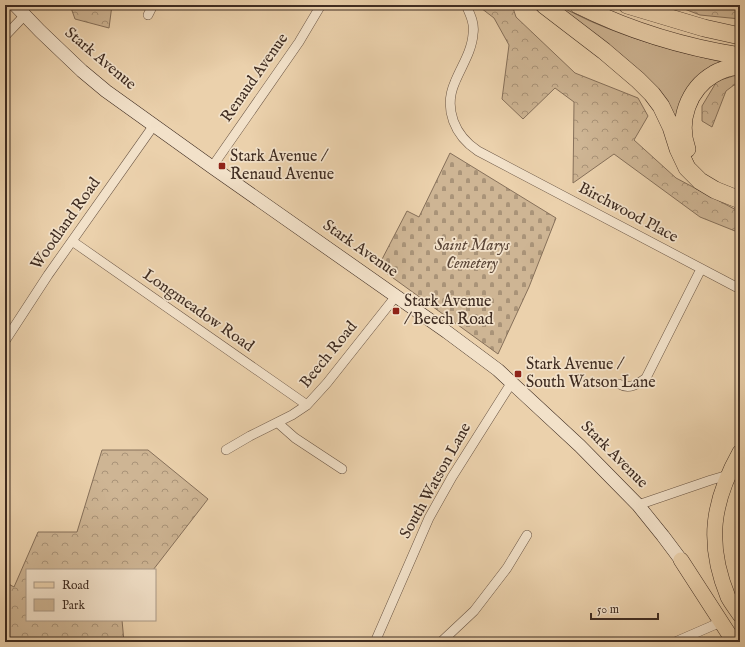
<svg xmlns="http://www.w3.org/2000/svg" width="745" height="647" font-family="'IM FELL English',serif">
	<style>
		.green { fill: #ceb594; stroke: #86705a }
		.forest { fill: url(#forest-crowns); stroke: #86705a }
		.cemetery { fill: url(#cemetery-stones); stroke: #86705a }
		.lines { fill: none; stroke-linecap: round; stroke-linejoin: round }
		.street-casing { stroke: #6a5544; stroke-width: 10 }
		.secondary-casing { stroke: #3f2c21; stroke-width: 14 }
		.primary-casing { stroke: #3f2c21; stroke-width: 16 }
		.highway-casing { stroke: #3f2c21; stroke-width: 18 }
		.street { stroke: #f2e1c9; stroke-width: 9 }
		.secondary { stroke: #f2e1c9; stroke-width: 13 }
		.primary { stroke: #ebd1ac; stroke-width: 15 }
		.highway { stroke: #ebd1ac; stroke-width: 17 }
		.poi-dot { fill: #8f2418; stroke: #f2e1c9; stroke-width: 1.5 }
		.labels { text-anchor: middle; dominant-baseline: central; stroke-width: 3.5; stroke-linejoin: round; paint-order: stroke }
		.street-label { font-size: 16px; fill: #3f2c21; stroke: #f2e1c9 }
		.poi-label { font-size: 16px; fill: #3f2c21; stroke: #f2e1c9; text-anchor: start }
		.park-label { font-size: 16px; font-style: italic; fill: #5c4738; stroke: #f2e1c9 }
	</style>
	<defs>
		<pattern id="forest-crowns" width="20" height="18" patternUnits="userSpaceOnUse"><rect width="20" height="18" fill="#ceb594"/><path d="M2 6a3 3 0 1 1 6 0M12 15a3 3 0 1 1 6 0" fill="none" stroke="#a99378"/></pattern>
		<pattern id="cemetery-stones" width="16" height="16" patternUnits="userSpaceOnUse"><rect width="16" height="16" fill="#ceb594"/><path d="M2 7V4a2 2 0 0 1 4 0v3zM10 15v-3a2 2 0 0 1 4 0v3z" fill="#a99378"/></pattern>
	</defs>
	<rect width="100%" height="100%" fill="#ebd1ac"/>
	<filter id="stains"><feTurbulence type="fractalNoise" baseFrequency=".005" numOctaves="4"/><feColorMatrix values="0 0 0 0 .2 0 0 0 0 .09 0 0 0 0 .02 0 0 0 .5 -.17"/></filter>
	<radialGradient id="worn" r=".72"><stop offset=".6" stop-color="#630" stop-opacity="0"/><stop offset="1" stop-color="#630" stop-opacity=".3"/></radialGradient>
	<!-- green -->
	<path class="green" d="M557,5C568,10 579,16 590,21C633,40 678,52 723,62L715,69L681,136L701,177L677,133Z"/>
	<!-- forest -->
	<path class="forest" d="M70,5H112L109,28L75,19Z
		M477,5H512L516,17L575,73L638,98L648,116L634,140L676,178L740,212V233L700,217L614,154L573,183L574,102L555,88L523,119L502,99L509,45L494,18Z
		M674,5H740V19L700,15Z
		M740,74V85H734L726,91L712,127L702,121V106L717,81Z
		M102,450H148L208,499L153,570H27V620H122L124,642H5V582L14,587L38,532H77Z"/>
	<!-- cemetery -->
	<path class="cemetery" d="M450,153L556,218L529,287L498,354L378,267L407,211L419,217Z"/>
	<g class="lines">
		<defs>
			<path id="street" d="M466,5C470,14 475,24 473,34C472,51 461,67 455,82C443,109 455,136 478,151L740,289
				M148,15L153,5
				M5,36L25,15
				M212,167L299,42L321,5
				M72,241L307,405
				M5,341L48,275L154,125
				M619,384C629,390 638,384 646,378L701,269
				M278,423L295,438L342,469
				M226,450L250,436L292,415L307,405L327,383L396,296
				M638,505L711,480L728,475
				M375,642L429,518L452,477L512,382
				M441,642L474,611L507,568L527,535
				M675,642L721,622"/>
			<path id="secondary" d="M15,5L40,31L82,71L106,91L212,167L447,332L498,370L580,446L638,505L663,536L681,560"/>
			<path id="primary" d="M740,452C712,502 706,543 728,597C731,603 736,609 740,615
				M681,560L734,642"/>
			<path id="highway" d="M544,5L604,51L638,80L652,94L661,106L671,127L678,149L687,168L700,181L715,190L740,200
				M578,5C628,30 684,47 740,56
				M627,5L704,28L740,36
				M687,149C677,121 688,89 714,74C722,69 731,67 740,65"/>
		</defs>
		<!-- street casing -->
		<use href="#street" class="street-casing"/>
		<!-- secondary casing -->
		<use href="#secondary" class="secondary-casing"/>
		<!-- primary casing -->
		<use href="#primary" class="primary-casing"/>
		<!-- highway casing -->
		<use href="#highway" class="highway-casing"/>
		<!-- street -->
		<use href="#street" class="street"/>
		<!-- secondary -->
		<use href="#secondary" class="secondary"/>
		<!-- primary -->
		<use href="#primary" class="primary"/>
		<!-- highway -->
		<use href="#highway" class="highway"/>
	</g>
	<!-- markers -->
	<g class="poi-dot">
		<rect x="218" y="162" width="8" height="8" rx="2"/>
		<rect x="392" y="307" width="8" height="8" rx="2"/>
		<rect x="514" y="370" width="8" height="8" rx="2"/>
	</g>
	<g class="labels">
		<!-- street labels -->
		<g class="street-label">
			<text transform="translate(100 59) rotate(40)">Stark Avenue</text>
			<text transform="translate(255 78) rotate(-55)">Renaud Avenue</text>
			<text transform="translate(628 213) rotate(28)">Birchwood Place</text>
			<text transform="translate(66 224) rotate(-55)">Woodland Road</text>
			<text transform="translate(360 249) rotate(35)">Stark Avenue</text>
			<text transform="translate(198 311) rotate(35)">Longmeadow Road</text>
			<text transform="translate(329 355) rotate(-51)">Beech Road</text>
			<text transform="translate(614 455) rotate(45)">Stark Avenue</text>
			<text transform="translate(436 481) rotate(-61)">South Watson Lane</text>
		</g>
		<!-- poi labels -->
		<g class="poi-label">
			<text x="230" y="157">Stark Avenue /<tspan x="230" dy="18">Renaud Avenue</tspan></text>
			<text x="404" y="302">Stark Avenue<tspan x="404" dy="18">/ Beech Road</tspan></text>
			<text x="526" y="365">Stark Avenue /<tspan x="526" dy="18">South Watson Lane</tspan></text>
		</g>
		<!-- park labels -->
		<g class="park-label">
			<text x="472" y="246">Saint Marys<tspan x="472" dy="18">Cemetery</tspan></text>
		</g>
	</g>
	<!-- margin -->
	<rect width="745" height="647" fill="none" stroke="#ebd1ac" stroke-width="20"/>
	<rect x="6" y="6" width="733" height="635" fill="none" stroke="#3f2c21" stroke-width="2"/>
	<rect x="10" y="10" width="725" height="627" fill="none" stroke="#3f2c21"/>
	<!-- legend -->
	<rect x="26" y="569" width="130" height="52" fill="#f2e1c9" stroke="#aa9986"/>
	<rect x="34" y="582" width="20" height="6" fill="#ebd1ac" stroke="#aa9986"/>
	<text x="62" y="589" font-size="12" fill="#3f2c21">Road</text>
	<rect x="34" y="599" width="20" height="12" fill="#ceb594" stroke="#aa9986"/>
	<text x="62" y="609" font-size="12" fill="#3f2c21">Park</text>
	<!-- scale -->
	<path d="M591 613v6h67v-6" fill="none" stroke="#3f2c21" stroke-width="2"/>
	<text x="597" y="613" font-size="12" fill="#3f2c21" stroke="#f2e1c9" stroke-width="3" paint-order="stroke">50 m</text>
	<rect width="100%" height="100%" filter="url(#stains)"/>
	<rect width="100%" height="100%" fill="url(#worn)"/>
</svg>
